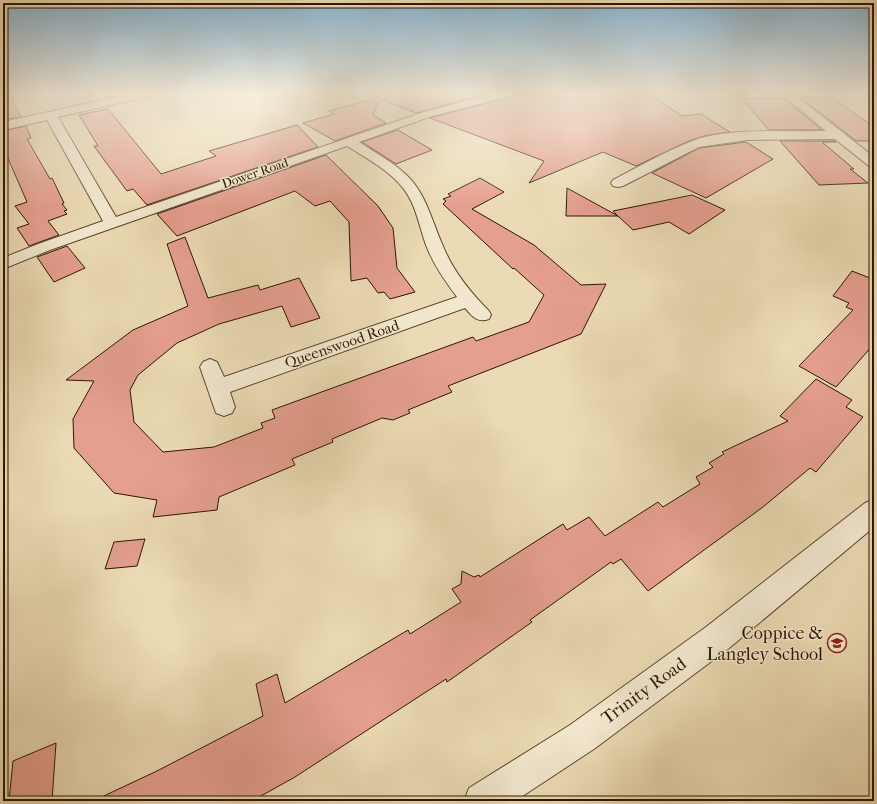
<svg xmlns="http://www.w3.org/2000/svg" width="877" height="804" font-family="'IM FELL French Canon',serif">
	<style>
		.building { fill: #e59f8f; stroke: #2d1604 }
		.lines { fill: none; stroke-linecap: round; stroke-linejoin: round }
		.minor-casing { stroke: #5c4730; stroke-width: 2 }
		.minor { fill: #f2e7ce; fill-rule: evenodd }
		.labels { text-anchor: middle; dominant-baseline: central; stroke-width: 3; stroke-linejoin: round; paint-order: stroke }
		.far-street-label { font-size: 13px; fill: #2d1604; stroke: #f2e7ce }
		.street-label { font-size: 15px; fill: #2d1604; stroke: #f2e7ce }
		.near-poi-label { font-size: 18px; fill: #2d1604; stroke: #f2e7ce; text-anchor: end }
		.near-street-label { font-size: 18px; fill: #2d1604; stroke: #f2e7ce }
	</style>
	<rect width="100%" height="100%" fill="#ebdab3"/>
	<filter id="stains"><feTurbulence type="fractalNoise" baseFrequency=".005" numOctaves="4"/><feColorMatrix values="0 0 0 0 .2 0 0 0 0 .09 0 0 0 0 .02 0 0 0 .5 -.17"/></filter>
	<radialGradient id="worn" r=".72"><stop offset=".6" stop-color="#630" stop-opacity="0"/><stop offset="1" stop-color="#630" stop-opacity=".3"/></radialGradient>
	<!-- building -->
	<path class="building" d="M3,93H9L21,117L3,120Z
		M370,93H490L416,113L380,99L373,115L386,123L335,141L303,123L334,114L329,111L377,98L370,95Z
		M517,93H648L682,116L701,114L730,132L704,136L689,141L636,166L603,152L529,183L544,161L430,118L515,96Z
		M800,97H831L874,127V141H856Z
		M783,98L822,130H769L742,99Z
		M108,109L161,174L216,156L209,151L297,125L318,147L147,205L133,189L127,191L94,146H98L79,115Z
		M26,126L31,138L27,139L50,179L52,178L64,203L62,204L67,210L64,211L67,214L48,221L59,235L29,246L17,228L29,224L15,206L27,202L3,147V131Z
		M398,130L432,150L396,164L362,142Z
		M780,141H834L836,142H822L854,169H850L868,183L819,185Z
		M746,142L773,159L706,198L652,173L699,148Z
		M326,155L378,206L393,228L397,268L415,292L390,299L384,292L378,293L367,278L351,281L349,222L330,201L315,206L295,191L177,236L157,214Z
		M480,178L504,192L472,209L534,245L581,285L606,284L581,334L448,386L452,392L408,410L410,413L393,420L382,418L332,439L333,442L292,459L295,465L219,497L217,510L153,517L157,500L114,493L74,448L73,419L94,381L66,380L133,330L188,306L167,244L185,237L208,298L258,285L260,290L299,278L320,318L291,327L282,306L219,324L177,343L138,375L130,390L134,422L163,452L214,447L263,428L261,423L275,418L272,410L473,337L476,341L529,322L544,295L514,268L513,269L443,204L446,201L443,199L451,196L448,194Z
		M567,188L618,216L613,211L692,195L725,210L689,234L669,222L633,230L618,216H566Z
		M67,246L85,268L54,282L37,257Z
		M852,271L870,278L874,273V344L836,387L799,366L853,310L846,307L849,303L833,296Z
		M816,379L852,400L846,407L863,417L816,472L810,468L763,507L648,591L621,559L613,564L611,562L530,620L532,622L447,682L446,679L295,777L252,801H93L157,771L263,716L256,684L277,674L285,703L408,630L410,634L461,602L452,589L461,584L462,571L474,577L479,575L480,577L563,524L567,530L589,517L605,536L658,502L663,507L700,484L696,477L713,467L709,463L724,454L722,452L788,421L780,416Z
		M145,539L137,566L105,569L114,542Z
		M56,743L52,801H9L13,761Z"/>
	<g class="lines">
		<defs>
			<path id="minor" d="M134,93H155L150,96L58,117L116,217L424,112L497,93H516L515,95L432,116L359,142C377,154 399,165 413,182C428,201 433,224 443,246C453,271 470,292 489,311L491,315L489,319C477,323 472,316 465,308L230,392L235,407L232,413L224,416L216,413L200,367L203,362L210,359L217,362L224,377L457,297C445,281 433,264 426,245C419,226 416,204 403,188C389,170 366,158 347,146L50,250L3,269V258L38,244L103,221L47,120L3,130V122Z
				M780,93H792L874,157V167L869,166L835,139L747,140L699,147L623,186L618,187L613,186L611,183L613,180C638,167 664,152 690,142C725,127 788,132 826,131Z
				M874,499V527L728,649L594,749L515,801H464L469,788L570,725L706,627L865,503Z"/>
		</defs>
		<!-- minor casing -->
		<use href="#minor" class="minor-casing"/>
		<!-- minor -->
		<use href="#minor" class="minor"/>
	</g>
	<!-- sky -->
	<linearGradient id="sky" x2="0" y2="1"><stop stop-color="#89b6d4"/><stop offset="0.45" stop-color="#f6eedd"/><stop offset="1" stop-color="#f6eedd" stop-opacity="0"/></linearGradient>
	<rect width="877" height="206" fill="url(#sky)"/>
	<!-- icons -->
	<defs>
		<symbol id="school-ring" viewBox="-11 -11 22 22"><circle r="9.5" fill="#f2e7ce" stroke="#8f2418" stroke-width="1.5"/><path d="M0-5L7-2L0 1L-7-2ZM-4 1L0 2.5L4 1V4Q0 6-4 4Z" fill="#8f2418"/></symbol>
	</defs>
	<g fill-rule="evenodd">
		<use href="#school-ring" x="826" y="632" width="22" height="22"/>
	</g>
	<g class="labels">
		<!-- far-street labels -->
		<g class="far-street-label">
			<text transform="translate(255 173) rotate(-19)">Dower Road</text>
		</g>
		<!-- street labels -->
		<g class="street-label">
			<text transform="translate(342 344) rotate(-19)">Queenswood Road</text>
		</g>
		<!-- near-poi labels -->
		<g class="near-poi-label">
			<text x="823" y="633">Coppice &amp;<tspan x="823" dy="21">Langley School</tspan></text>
		</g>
		<!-- near-street labels -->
		<g class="near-street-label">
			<text transform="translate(644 691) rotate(-36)">Trinity Road</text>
		</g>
	</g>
	<!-- margin -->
	<rect width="877" height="804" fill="none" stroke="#ebdab3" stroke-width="16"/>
	<rect x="4" y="4" width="869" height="796" fill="none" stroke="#2d1604" stroke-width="2"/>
	<rect x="8" y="8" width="861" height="788" fill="none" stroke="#2d1604"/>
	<rect width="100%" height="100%" filter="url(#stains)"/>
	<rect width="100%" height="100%" fill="url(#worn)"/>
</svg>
